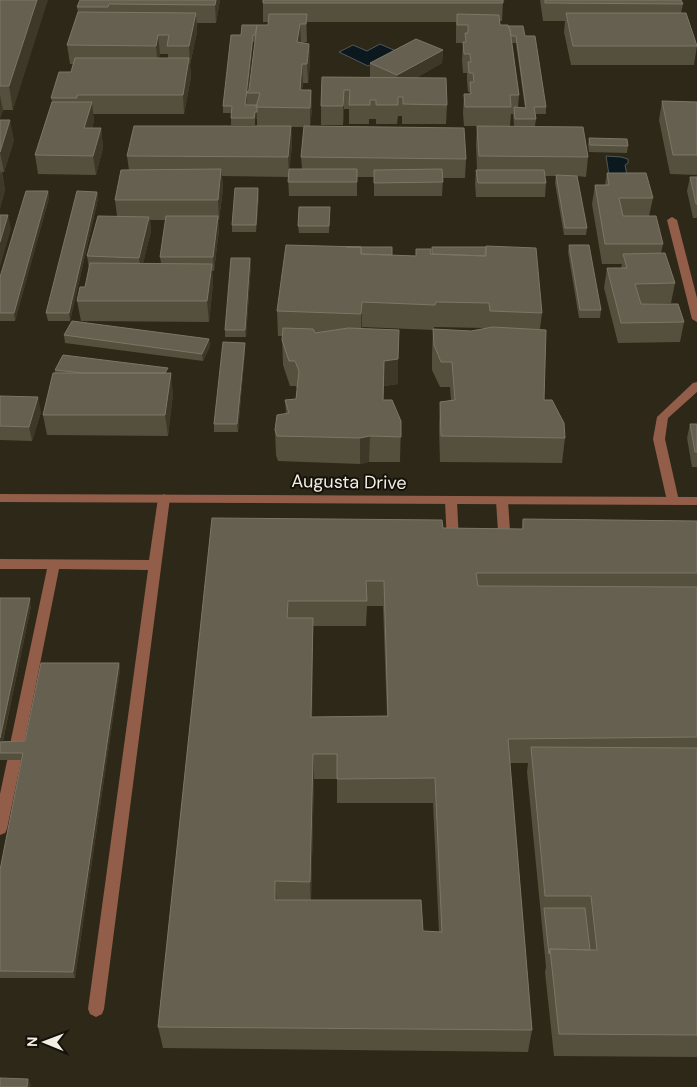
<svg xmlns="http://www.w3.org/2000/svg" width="697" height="1087" font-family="'DM Sans',sans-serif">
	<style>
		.water { fill: #0b191e; stroke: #505959 }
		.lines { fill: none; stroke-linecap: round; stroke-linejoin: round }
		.service { fill: #935e49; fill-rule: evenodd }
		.tertiary { fill: #935e49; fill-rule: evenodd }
		.wall { fill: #554f3e; fill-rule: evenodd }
		.shaded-wall { fill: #3e3828 }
		.building { fill: #666050; stroke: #7c7667; fill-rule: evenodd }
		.labels { text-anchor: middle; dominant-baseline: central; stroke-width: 4; stroke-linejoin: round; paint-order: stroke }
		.street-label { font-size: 18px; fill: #f2eee4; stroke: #14110a }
	</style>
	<rect width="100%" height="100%" fill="#2e2819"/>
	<!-- water -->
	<path class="water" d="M380,44L396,51L368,66L339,52L353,45L367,51Z
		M606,156L621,157L628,159V163L625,165L627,175H609Z"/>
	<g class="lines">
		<!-- service -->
		<path class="service" d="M672,217L677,220L697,298V322L692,319L667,220Z
			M697,382V392L668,418L665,439L679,501L673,505L667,501L653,439L657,417L693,383Z
			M164,494L170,498L104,1009L102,1014L96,1017L90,1014L88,1009L148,570L59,569L23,749L21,753L16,755L11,753L9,749L47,569H0V559L149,560L158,498Z
			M451,497L457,501L459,543L457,546H449L447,543L445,501Z
			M502,497L508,501L511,546L509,549H501L499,546L496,501Z
			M14,755L19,757L21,761L7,829L5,833L0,835V794L7,761L9,757Z"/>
		<!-- tertiary -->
		<path class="tertiary" d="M0,494L697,497V505L0,502Z"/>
	</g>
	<!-- wall -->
	<path class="wall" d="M0,0L13,110H3L0,118Z
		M80,0H220L216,23H197V32L190,65L191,77L184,114H93L94,121L92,128H101L103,148L96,175L38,174L35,155L52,102L51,98L71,72L73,64H70L67,45L78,13L77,7ZM160,54H168V58H159Z
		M263,0H505L503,1L502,21H500V25L525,36L546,107V114H535L536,119L535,126H514L513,114H511L510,126L588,157L586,177L577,176L587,228L586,235H564L555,183L556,176H545L546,183L545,197H476L475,184L476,170H477L476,145L477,126H464L463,113L464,94H469L470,92H468L467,81V73H463L462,60L463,43H456V22H307V42L301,43L309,44L310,63L308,83H303L302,90H311L312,109L310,126L466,159L465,178H443L442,196H374V177H357V196H289L288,177L222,176L223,189L219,220H218L219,230L214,271H212L213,284L209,322L81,321L77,301L85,287L89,269L87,256L117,216L115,200L129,170L127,156L257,126V119H255V125H231V113H223V106L241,35L257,25H268V22H263ZM253,42H255L249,90L248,91ZM512,43H516L525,108L518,107L519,95ZM291,127H304L301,157L302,169H289L292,145ZM150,220H166L160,257L161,263H143L151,231Z
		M540,0H681L683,4L681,13L697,46L694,65H571L564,32L565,21H543Z
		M443,50L442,63L416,78L447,105L446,124H402V116H398L397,124H376V119H369V124H349V109H344L343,125H321V106L322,77H372H370V63Z
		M662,101L697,102V175L670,174L659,120Z
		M0,120L14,140L4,172H2L5,190L0,208Z
		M589,138L628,146L627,153L589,152L588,145Z
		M607,173L653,198L649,216L663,244L661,253L675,283L671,303L641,304L684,322L680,342L618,343L604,288L607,268H621L622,264H602L592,204L595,185H605Z
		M690,177H697V218H693L687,191Z
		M48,191L49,198L15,321H0V277Z
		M97,192L98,199L70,321H48L46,313Z
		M259,195L256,232H232V225Z
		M330,207L329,233H299L298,226Z
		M569,245L601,310L600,318H579L568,252Z
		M432,247H486L542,313L540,329L544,400L565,438L562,463L440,462L439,427L440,402L451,400L450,387H440L432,370V354L433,330L362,327L398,384L384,386L383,400L401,421L400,462H369L360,464L278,461L276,455L275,430L286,413L285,400L296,399L297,390L296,386H290L283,365L282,336H278L277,311L392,255L416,256L431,254ZM434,327L487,328L471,331L434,329Z
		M250,258L251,265L246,337H225V330Z
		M64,335L209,339L210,346L203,361L65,343Z
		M245,350L238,432H214V424Z
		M55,370L169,373L173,394L168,436L47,435L43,415L55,373Z
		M0,396L41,412L32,441L0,440Z
		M690,424H697V467H692L687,438Z
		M212,518L443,528L522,529L523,519L697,521V1057L554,1056L545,972L546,967L527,772L528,763H510L532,1030L528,1052L163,1048L158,1027ZM367,606H383L387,716L312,717L313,626H366ZM314,779H337V803H433L439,932L423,931L311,900Z
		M0,598L31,606L3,741H25L119,663L120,670L75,978H0V870L22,760H0Z"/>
	<!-- shaded-wall -->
	<path class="shaded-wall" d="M37,0H48L13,110L9,86Z
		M216,0H220L216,23L215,5Z
		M196,13L197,32L190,65L189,46Z
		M307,14V42L306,24Z
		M300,24L301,42L297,61V42Z
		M158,35L160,54L158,65L156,46Z
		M253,35V42L248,93H246L247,99L245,112V105Z
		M309,44L310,63L308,83L307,64Z
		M443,50L442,63L396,89L397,75Z
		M189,58L191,77L184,114L183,95Z
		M302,64L303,83L300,109V90Z
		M311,90L312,109L310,127V108Z
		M344,90V109L343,125V106Z
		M0,95L3,110L0,118Z
		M92,102L94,121L87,147L84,128Z
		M255,112H257V119H255V125Z
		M10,120L14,140L4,172L0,152Z
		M291,126L292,145L289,177L288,157Z
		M101,128L103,148L96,175L93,156Z
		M221,169L223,189L219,220L218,200Z
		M1,170L5,190L0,208V175Z
		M258,188L259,195L256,232V225Z
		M48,191L49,198L15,321L14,313Z
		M97,192L98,199L70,321L69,313Z
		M8,215L11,229L0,267V242Z
		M218,216L219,230L214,271L213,257Z
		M149,217L151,231L141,272L139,258Z
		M250,258L251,265L246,337L245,330Z
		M212,264L213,284L209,322L207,301Z
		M362,302V327L361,339V314Z
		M209,339L210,346L203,361L202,354Z
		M245,343V350L238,432L237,424Z
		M398,359V384L384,386V361Z
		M171,373L173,394L168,436L165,415Z
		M38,397L41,412L32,441L29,427Z
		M370,436L369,462L360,464V438Z
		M30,598L31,606L1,749L0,744V738Z
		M313,618V643L312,741L311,717Z
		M119,663L120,670L75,978L73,972Z
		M313,754L314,779L311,905L310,882Z
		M275,881L277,905L275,900Z
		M28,1079L31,1085L30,1087H27Z"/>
	<!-- building -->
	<path class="building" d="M0,0H37L9,86H0Z
		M80,0H216L215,5L109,4L108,7H77Z
		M263,0H503V3H263Z
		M545,0H681L683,4L545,3Z
		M78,12L196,13L189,46H167L169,35H158L156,46L67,45Z
		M566,13H686L697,46H573Z
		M269,14H307L306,24H300L297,42L309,44L307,64H302L300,90H311L310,108L256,107L260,93H246L249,90L257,25H268Z
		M457,14L499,15L500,25H508L510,30L519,95H510L511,107H465L464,94H471L470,82H474L473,73H469L468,62H471L470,54H464L463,42H466L465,33H468V25H457Z
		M242,25H257L255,35H253L245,105H257V112H255L254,118H231L232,106H223L231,35H241Z
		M508,26H523L525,36H535L546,107H534L536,119H515L514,107L526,108L516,36H511L510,30Z
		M416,39L443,50L397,75L370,63Z
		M75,58H189L183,95H77V98H51L59,72H71Z
		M322,77L446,78L447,105L403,104V97H398V105H376V100H370V105H349L350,90H344L343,106H321Z
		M662,101L697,102V155H673Z
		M52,102H92L84,128H101L93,156L35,155Z
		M0,120H10L0,152Z
		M134,126H291L288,157L127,156Z
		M304,126L464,128L466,159L301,157Z
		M477,126L583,127L588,157L479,156Z
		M589,138L627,139L628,146L590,145Z
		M221,169L218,200H115L121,170Z
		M289,169H357V182H288Z
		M442,169L443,182L374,183V170Z
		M476,170H544L546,183H478Z
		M607,173H646L653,198H619L623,216H656L663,244H605L595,185H609Z
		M556,175L577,176L587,228H565Z
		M690,177H697V204H696Z
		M235,188H258L256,225H232Z
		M26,191H48L14,313H0V277Z
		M77,191L97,192L69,313H46Z
		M299,207H330L329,226H298Z
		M0,215H8L0,242Z
		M98,216L149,217L139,258L87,256Z
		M166,216H218L213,257H160Z
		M286,245L361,247V254L416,256V249H431L430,254L486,256V246L536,248L542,313L490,311L489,303L436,302L435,305L362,302L361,314L277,311Z
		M569,245H589L601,310H580Z
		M346,247H392V255L361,254V247Z
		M432,247H486L485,256L432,254Z
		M665,253L675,283L635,284L641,304H678L684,322L621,323L607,268H627L623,254Z
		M231,258H250L245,330H225Z
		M90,263L212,264L207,301H77L80,287H85Z
		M72,321L209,339L202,354L64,335Z
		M493,327L546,330L544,400H552L564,423L565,438L441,436L440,402L455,400L452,362H441L434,345L433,329L471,331Z
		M283,328L313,329L315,333L348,328L399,330L398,359L384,361L383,400H392L401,421V437L370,436L360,438L277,436L275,430L277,415L289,413L285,400L296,399L299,371L295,361H289L282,340Z
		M223,342L245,343L237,424H214Z
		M63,355L168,368L165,373H83L55,370Z
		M53,373H171L165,415H43Z
		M0,396L38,397L29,427L0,426Z
		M690,424H697V452H695Z
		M212,518L442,520L443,528L523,529V519L697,521V573H476L478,586L697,587V737L508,739L532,1030L158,1027ZM366,581H384L388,716L311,717L313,618H287L288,601H367ZM313,754H337V779L435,778L442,932L423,931L421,900H275V881L310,882Z
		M0,598H30L0,738Z
		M41,663H119L73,972L0,971V870L23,753H0V742L25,741Z
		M531,747L697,748V1035L559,1034L550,949L597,950L591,896H545Z
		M544,908H585L590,950L550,949L549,954Z
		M0,1078L28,1079L27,1087H0Z"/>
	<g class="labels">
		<!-- street labels -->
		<g class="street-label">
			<text transform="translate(349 482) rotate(1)">Augusta Drive</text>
		</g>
	</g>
	<!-- north arrow -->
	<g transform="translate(45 1042) rotate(271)" stroke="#14110a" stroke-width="4" paint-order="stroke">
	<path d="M0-4L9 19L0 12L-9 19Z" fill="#f2eee4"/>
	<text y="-8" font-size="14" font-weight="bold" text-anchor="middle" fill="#f2eee4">N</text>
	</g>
</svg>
